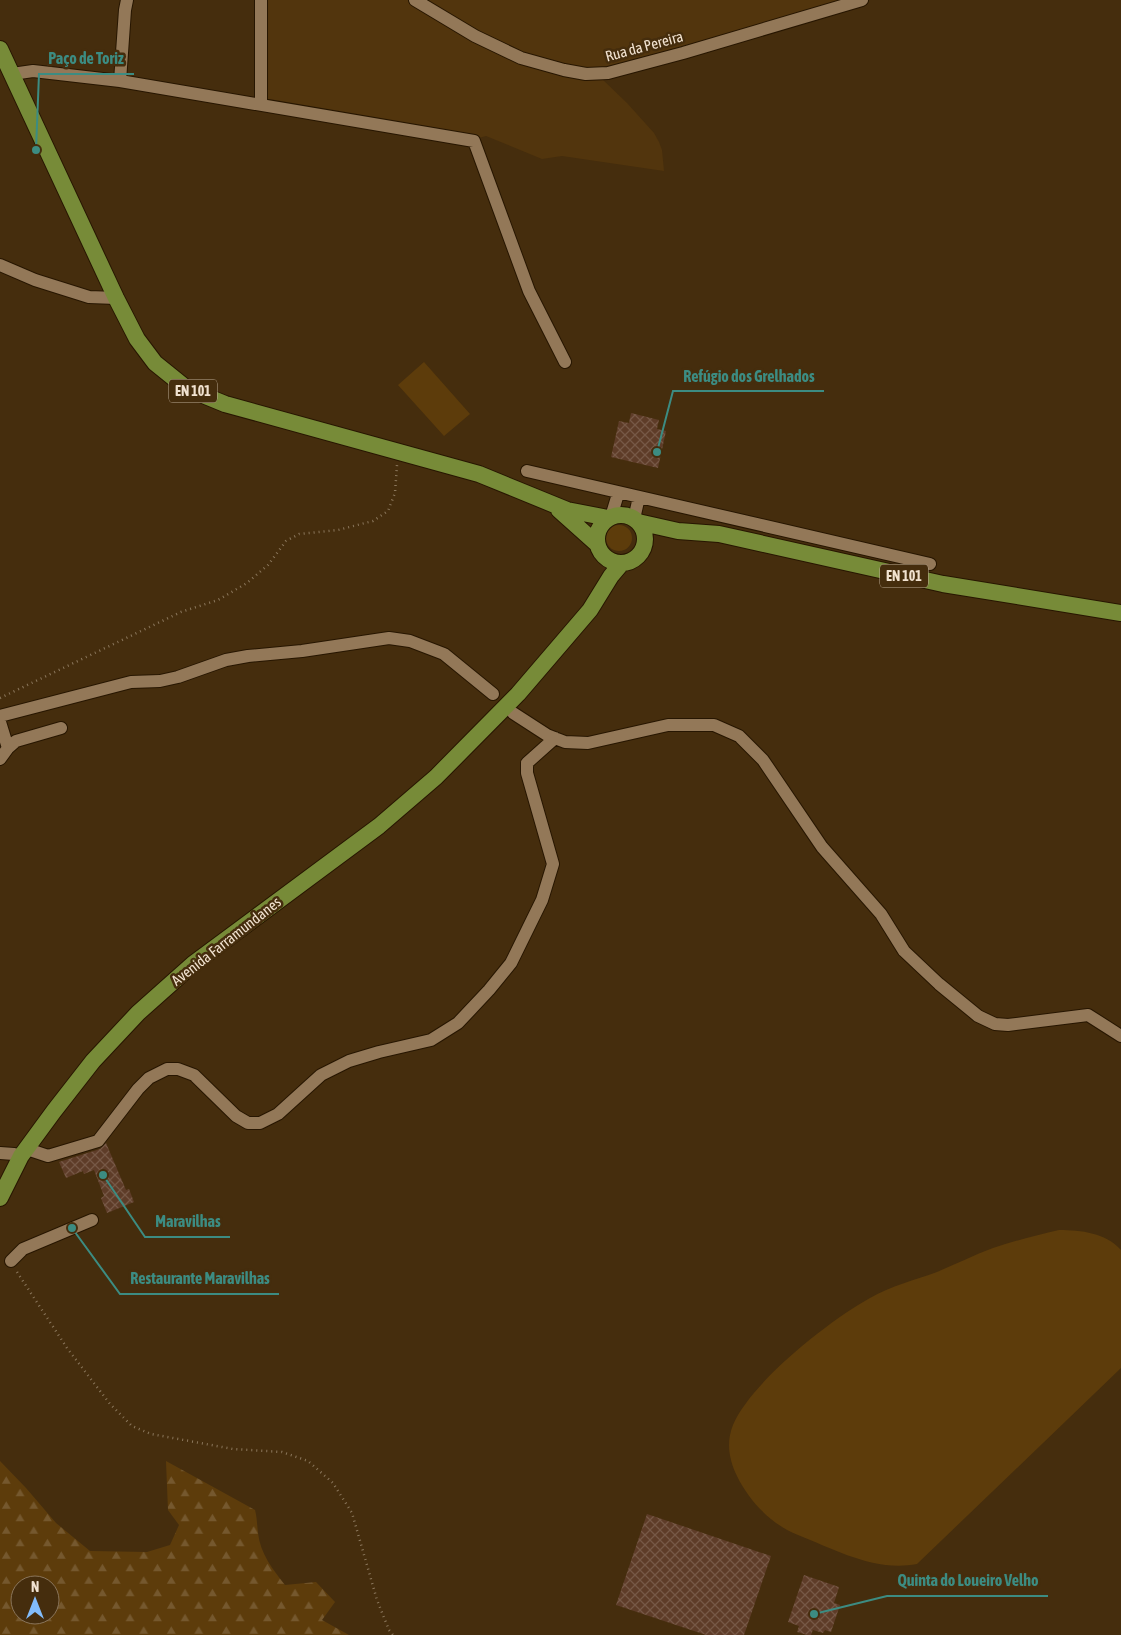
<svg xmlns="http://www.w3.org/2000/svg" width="1121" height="1635" font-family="'Asap Condensed',sans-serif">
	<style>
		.built { fill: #52350d }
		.green { fill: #5d3c0b }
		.forest { fill: url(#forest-firs); fill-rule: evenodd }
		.building { fill: url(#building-cross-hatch) }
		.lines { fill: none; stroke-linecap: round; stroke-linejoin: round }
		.minor-casing { stroke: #271601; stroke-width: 14 }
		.major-casing { stroke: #271601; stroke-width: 18 }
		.path { stroke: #8b775c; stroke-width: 2.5; stroke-dasharray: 1 4; stroke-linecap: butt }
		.minor { stroke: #937858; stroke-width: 12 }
		.major { stroke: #778b38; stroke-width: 16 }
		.labels { text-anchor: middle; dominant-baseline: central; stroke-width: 5; stroke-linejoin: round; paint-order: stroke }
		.shield { fill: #452d0d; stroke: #bdac96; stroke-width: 1 }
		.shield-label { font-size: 14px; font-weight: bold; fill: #f1e2d0 }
		.street-label { font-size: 15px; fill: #f1e2d0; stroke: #452d0d }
		.leader { fill: none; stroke: #3c8c82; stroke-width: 2 }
		.callout-dot { fill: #3c8c82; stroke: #452d0d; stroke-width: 2 }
		.callout-label { font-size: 16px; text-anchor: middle; font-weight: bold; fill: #3c8c82; stroke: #452d0d; stroke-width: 5; stroke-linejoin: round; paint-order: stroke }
	</style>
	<defs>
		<pattern id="forest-firs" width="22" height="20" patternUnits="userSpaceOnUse" patternTransform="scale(1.25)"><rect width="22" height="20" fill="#5d3c0b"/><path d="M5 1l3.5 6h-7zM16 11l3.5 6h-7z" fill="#75582e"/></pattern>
		<pattern id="building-cross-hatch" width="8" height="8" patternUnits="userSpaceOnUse" patternTransform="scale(1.25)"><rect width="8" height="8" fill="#5e3c28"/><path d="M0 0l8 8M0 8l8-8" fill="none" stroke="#765846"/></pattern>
	</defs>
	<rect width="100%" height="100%" fill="#452d0d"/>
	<!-- built -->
	<path class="built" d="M264,0H863L602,79L627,103L654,133L659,142L662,150L664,171L562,156L542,159L486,136L471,140L265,106Z"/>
	<!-- green -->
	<path class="green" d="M424,362L470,414L444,436L398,385Z
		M606 538a13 13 0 1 1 26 0a13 13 0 1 1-26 0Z
		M1059,1230C1081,1230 1106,1233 1121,1250V1368L917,1564C875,1572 836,1550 798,1535C772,1525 749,1501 737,1476C729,1460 726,1442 733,1425C751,1382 830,1320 870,1298C891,1286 915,1280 937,1272C956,1264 974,1255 993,1248C1014,1241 1037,1235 1059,1230Z"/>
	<!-- forest -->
	<path class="forest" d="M166,1461L255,1510C257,1518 257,1525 258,1533C260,1553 273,1570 285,1585L316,1582L335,1602L322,1620L349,1635H0V1461L26,1488L56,1523L90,1551L147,1552L170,1545L179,1525L168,1510ZM20,1585H50V1615H20Z"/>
	<!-- building -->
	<path class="building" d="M631,413L659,420L657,429L666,431L658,468L611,457L619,421L629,423Z
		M106,1143L126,1190L129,1189L134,1202L107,1213L101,1198L104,1196L94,1170L84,1174L83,1171L66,1178L59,1162L100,1149Z
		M647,1514L771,1556L744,1635H706L616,1605Z
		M804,1575L839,1587L834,1603L840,1605L831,1632L825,1630L823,1633L813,1630L811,1635H807L797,1632L799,1626L788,1622Z"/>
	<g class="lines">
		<defs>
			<path id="minor" d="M261,0V105
				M415,0L475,36L521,58L564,70L586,74L608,73L683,53L862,0
				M12,74L33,71L120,81L474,141L529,291L565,362
				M120,81L125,10L127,0
				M0,265L35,280L89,297L116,298
				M527,471L930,564
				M611,517L618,494
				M634,519L639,497
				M513,713L547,735L565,742L588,743L668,725H714L739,736L763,760L822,847L881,914L904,951L939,984L978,1016L995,1024L1008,1025L1088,1015L1121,1036
				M0,716L131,682L160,681L178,677L226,660L248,656L302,651L389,638L410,641L444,654L493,694
				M0,722L8,748
				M0,759L8,748L16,741L61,728
				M27,1149L48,1156L98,1141L138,1089L149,1078L167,1069H178L194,1075L236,1116L248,1123H260L278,1114L321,1075L349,1061L379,1052L431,1040L458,1023L489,990L511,963L542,900L553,864L527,773V763L555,738
				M0,1153L14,1154L21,1156
				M11,1261L23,1249L92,1220"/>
			<path id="major" d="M0,49L116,298L137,339L155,363L186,388L225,404L479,474L567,510L608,518
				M559,510L597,544
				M597 539a24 24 0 1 1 48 0a24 24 0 1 1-48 0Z
				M638,522L678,531L719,534L943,584L1121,613
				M0,1198L21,1156L54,1111L93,1061L138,1013L193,964L379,826L436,777L518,694L590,610L611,576L622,563"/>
		</defs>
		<!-- minor casing -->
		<use href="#minor" class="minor-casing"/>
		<!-- major casing -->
		<use href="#major" class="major-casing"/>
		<!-- path -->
		<path class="path" d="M0,698L181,612L218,600L247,583L268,565L286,541L299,534L338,530L373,521L388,511L395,493L397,465
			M17,1272L67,1348L110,1404L132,1426L151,1434L233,1449L282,1452L308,1461L333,1483L352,1513L377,1600L389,1630L393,1635"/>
		<!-- minor -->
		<use href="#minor" class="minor"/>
		<!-- major -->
		<use href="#major" class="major"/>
	</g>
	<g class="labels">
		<!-- shield labels -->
		<g class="shield">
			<rect x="169" y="379.5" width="48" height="23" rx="4"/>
			<rect x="880" y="564.5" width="48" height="23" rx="4"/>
		</g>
		<g class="shield-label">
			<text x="193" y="391">EN 101</text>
			<text x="904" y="576">EN 101</text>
		</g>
		<!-- street labels -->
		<g class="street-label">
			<text transform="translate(644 46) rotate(-15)">Rua da Pereira</text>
			<text transform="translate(226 941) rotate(-38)">Avenida Farramundanes</text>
		</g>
	</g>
	<!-- callouts -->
	<path class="leader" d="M36 150L39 74H134M657 452L673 391H824M103 1175L145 1237H230M72 1228L120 1294H279M814 1614L887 1596H1048"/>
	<g class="callout-dot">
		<circle cx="36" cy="150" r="5"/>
		<circle cx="657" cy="452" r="5"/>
		<circle cx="103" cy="1175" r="5"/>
		<circle cx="72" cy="1228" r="5"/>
		<circle cx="814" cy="1614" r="5"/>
	</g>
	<g class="callout-label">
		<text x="86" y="64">Paço de Toriz</text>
		<text x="749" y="382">Refúgio dos Grelhados</text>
		<text x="188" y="1227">Maravilhas</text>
		<text x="200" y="1284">Restaurante Maravilhas</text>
		<text x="968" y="1586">Quinta do Loueiro Velho</text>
	</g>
	<!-- north arrow -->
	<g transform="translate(35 1600)"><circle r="24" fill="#452d0d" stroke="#8a755b"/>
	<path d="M0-4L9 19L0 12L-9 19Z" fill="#82bcfa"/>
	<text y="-8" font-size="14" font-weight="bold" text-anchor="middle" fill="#f1e2d0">N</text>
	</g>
</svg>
